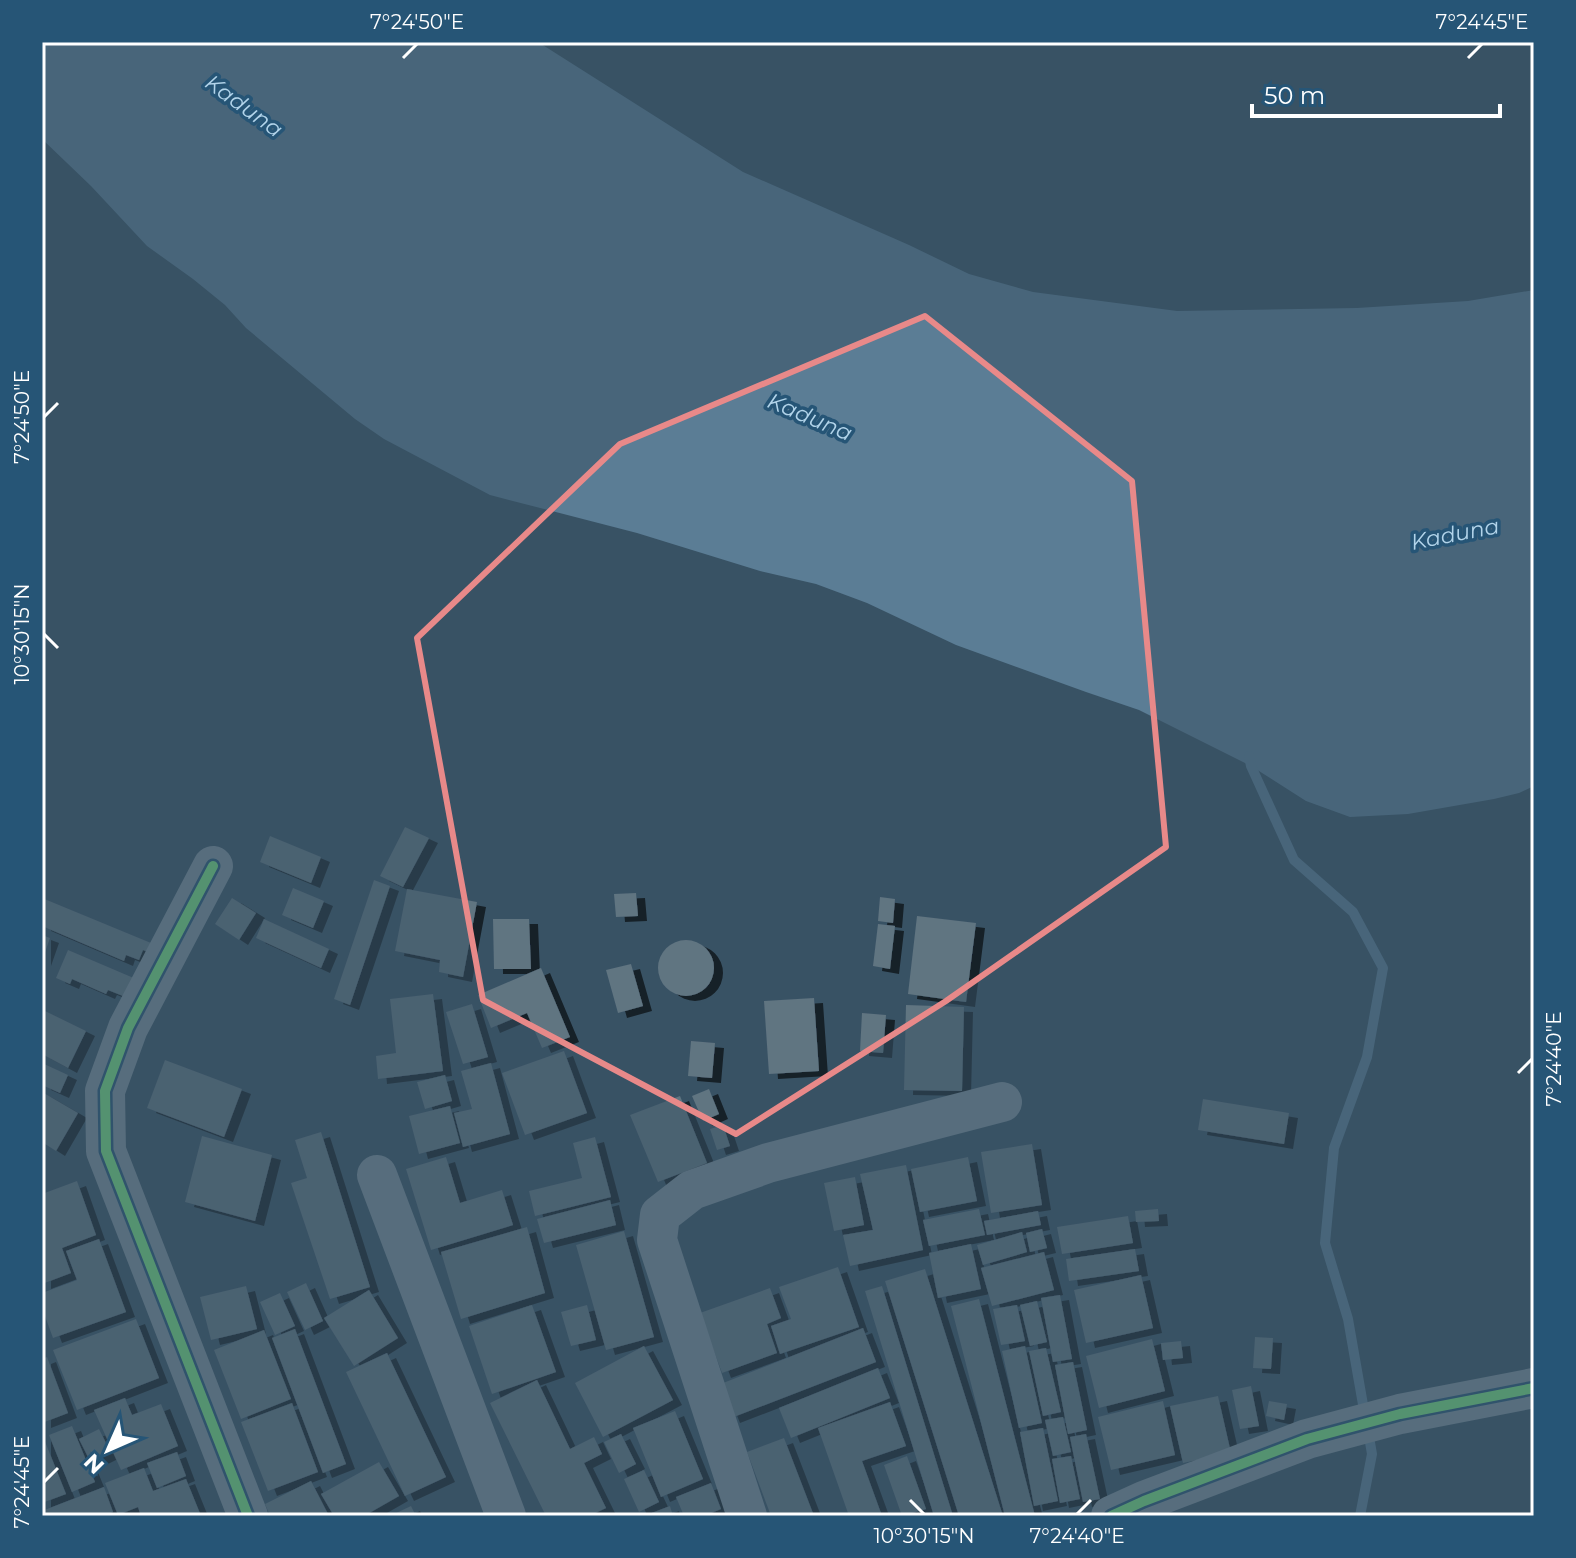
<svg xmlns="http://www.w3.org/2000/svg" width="1576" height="1558" font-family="Montserrat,sans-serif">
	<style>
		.water { fill: #5b7d95 }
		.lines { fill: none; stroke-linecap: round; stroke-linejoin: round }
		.stream { stroke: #5b7d95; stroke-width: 10 }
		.building { fill: #607481; filter: url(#shadow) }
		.minor { stroke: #7c8e9b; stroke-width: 40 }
		.cycleway-casing { stroke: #265576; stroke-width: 15 }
		.cycleway { stroke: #77e17e; stroke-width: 10 }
		.marked { fill: none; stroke: #e88989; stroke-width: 6; stroke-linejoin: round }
		.ticks { fill: none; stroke: #fff; stroke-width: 3 }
		.labels { text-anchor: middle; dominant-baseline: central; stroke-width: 7; stroke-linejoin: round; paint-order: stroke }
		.water-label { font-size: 22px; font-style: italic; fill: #b2d4ea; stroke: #265576 }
		.neatline { fill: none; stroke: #fff; stroke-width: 3 }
		.ticks-label { font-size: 20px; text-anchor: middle; fill: #fff }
	</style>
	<defs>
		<filter id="shadow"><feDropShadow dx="9" dy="5" stdDeviation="0" flood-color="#0009"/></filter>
	</defs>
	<rect width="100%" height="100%" fill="#385264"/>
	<!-- water -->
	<path class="water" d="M42,42H538L743,172L909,245L969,274L1033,292L1177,311L1357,308L1468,301L1534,290V786L1519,793L1494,799L1408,814L1350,817L1306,801L1251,766L1139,710L1086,692L956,645L867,603L816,584L760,571L637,533L490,495L384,439L355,419L246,328L225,305L193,279L147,246L91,186L42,139Z"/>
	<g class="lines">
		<!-- stream -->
		<path class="stream" d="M1249,756L1251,766L1294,860L1353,912L1383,968L1367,1057L1334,1148L1325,1243L1348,1319L1365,1416
			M1360,1516L1372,1454L1368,1431"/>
	</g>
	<!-- building -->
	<path class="building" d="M405,827L429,838L403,887L380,876Z
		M270,836L321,857L311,883L260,862Z
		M374,880L390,886L350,1005L334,999Z
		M293,888L324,901L313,928L282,915Z
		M407,889L477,902L463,977L439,972L440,960L395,951Z
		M636,893L638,916L616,917L614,894Z
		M880,897L895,899L893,923L878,921Z
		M42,898L151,943L148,952L143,950L139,960L126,955L124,961L42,926Z
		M232,898L256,913L239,940L215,924Z
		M917,916L976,923L966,1002L908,994Z
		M264,919L329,949L321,968L256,938Z
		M493,919H529L531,969H494Z
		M878,924L895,926L890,969L873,966Z
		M42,935L50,938L42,961Z
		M658 968a28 28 0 1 1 56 0a28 28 0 1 1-56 0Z
		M68,950L136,979L128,998L108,990L106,994L72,979L70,984L56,978Z
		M631,964L643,1006L618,1013L606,970Z
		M541,968L570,1037L542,1048L527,1013L491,1028L478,995Z
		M433,994L443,1071L378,1079L376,1056L396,1053L390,999Z
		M814,998L819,1071L769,1074L764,1001Z
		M472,1004L488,1057L463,1064L446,1012Z
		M906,1005L964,1007L962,1091L904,1090Z
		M45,1011L86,1031L68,1068L42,1054V1018Z
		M862,1013L886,1015L883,1053L860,1051Z
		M691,1041L715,1043L712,1078L688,1076Z
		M564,1051L587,1113L525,1135L502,1073Z
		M165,1060L242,1089L224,1137L147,1108Z
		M42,1063L68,1075L60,1093L42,1085Z
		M491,1063L510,1134L463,1147L454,1113L472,1109L461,1071Z
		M445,1075L452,1101L425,1109L417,1082Z
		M709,1089L719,1114L703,1121L692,1096Z
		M42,1092L78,1113L56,1151L42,1142Z
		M680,1096L707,1163L658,1182L630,1115Z
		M1203,1099L1289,1113L1284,1144L1198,1130Z
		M450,1106L460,1143L419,1154L409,1116Z
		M723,1125L730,1146L717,1150L710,1129Z
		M321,1132L370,1287L330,1299L291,1183L307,1178L295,1140Z
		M202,1136L272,1155L255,1221L185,1202Z
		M595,1137L611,1197L535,1216L529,1191L582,1178L573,1143Z
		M1032,1144L1042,1205L991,1213L981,1152Z
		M446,1157L460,1203L502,1190L513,1225L431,1250L406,1169Z
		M968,1157L977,1201L920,1212L911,1169Z
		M906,1165L923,1250L850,1266L843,1235L873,1230L860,1174Z
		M855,1177L864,1225L834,1231L824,1183Z
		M77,1181L96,1235L62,1248L71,1273L42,1284V1194Z
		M610,1200L616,1225L544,1243L537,1219Z
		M979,1209L985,1235L929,1246L923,1220Z
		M1158,1209L1159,1221L1136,1222L1135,1211Z
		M1038,1211L1041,1225L987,1235L984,1221Z
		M1128,1216L1133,1243L1062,1254L1057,1227Z
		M527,1227L545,1293L461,1319L441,1252Z
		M1042,1229L1047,1248L1030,1252L1026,1233Z
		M624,1231L654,1337L606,1350L576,1245Z
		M1022,1232L1027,1252L983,1265L977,1245Z
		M99,1239L126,1312L53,1338L42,1308V1293L77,1280L66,1251Z
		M971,1244L981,1289L938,1298L929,1253Z
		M1135,1249L1139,1271L1069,1281L1066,1259Z
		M1044,1252L1054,1290L992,1306L981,1268Z
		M838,1267L859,1327L780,1354L771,1326L791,1319L779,1287Z
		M925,1269L1002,1513L993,1516H959L885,1281Z
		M1141,1275L1153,1328L1086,1343L1074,1290Z
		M306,1283L323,1321L305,1330L287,1292Z
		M246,1286L257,1329L211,1340L200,1297Z
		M882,1286L953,1516H934L865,1291Z
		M770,1288L781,1318L767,1324L777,1353L722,1373L700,1313Z
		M369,1290L398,1338L354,1366L324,1318Z
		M280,1293L295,1326L275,1335L260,1302Z
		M1060,1295L1072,1359L1053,1362L1041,1298Z
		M979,1299L1035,1516H1005L951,1306Z
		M1037,1301L1047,1342L1030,1346L1020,1305Z
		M532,1305L556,1372L492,1394L469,1326Z
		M587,1305L596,1340L571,1346L561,1312Z
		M1017,1305L1025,1341L1001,1345L993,1309Z
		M136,1319L159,1378L77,1410L53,1350Z
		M863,1328L876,1362L731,1418L718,1385Z
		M295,1329L346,1464L323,1473L272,1338Z
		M264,1330L291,1399L241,1419L214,1350Z
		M1255,1337L1273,1338L1271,1369L1253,1368Z
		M1152,1339L1165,1391L1099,1408L1086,1356Z
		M1181,1341L1183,1358L1163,1360L1161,1343Z
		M644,1346L673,1400L603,1437L575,1383Z
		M1025,1346L1042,1423L1019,1428L1002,1351Z
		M1046,1348L1061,1412L1043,1416L1029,1351Z
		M387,1353L446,1477L405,1496L346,1372Z
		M47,1357L68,1413L42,1423V1359Z
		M1073,1362L1087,1430L1068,1434L1055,1365Z
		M878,1368L890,1398L791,1438L779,1408Z
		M537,1380L570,1449L594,1437L602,1454L584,1463L606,1508L589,1516H546L490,1403Z
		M1251,1386L1259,1426L1240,1429L1232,1390Z
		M1218,1396L1231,1453L1183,1463L1170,1406Z
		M125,1398L132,1415L161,1404L178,1446L121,1470L94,1410Z
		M1163,1401L1175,1455L1111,1470L1098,1417Z
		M1269,1401L1287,1404L1284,1420L1266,1416Z
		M890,1402L906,1446L862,1461L882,1516H849L818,1428Z
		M292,1403L318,1472L268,1491L241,1422Z
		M675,1411L703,1479L661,1497L633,1428Z
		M1063,1417L1071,1452L1053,1456L1045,1420Z
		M72,1426L95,1482L72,1492L49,1435Z
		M1043,1428L1058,1501L1034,1506L1020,1432Z
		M99,1429L111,1453L91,1463L79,1439Z
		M42,1434L66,1494L42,1503Z
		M621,1434L636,1464L619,1473L604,1442Z
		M1086,1434L1100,1499L1083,1502L1070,1437Z
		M784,1438L814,1516H771L747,1452Z
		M177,1452L186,1476L157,1488L147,1463Z
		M907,1456L926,1509L902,1516L884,1465Z
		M1071,1456L1080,1499L1060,1503L1052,1459Z
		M379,1462L399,1496L364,1516H334L321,1494Z
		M144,1468L153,1491L186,1479L201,1516H141L138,1507L118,1515L105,1483Z
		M644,1470L659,1502L639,1512L624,1479Z
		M311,1481L329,1516H270L265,1504Z
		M711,1483L721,1509L704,1516H684L676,1497Z
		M104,1487L113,1512L103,1516H42V1511Z
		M411,1506L416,1516H390Z
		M670,1506L673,1516H644Z"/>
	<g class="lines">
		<!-- minor -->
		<path class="minor" d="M213,866L128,1028L105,1091L106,1151L248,1516
			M377,1175L506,1516
			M747,1516L657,1240L660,1215L692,1190L768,1163L1002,1102
			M1111,1516L1144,1501L1307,1439L1400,1414L1534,1388"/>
		<defs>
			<path id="cycleway" d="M213,866L128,1028L105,1091L106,1151L248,1516
				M1111,1516L1144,1501L1307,1439L1400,1414L1534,1388"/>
		</defs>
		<!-- cycleway casing -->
		<use href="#cycleway" class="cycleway-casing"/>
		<!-- cycleway -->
		<use href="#cycleway" class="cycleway"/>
	</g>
	<!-- marked area -->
	<path d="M0 0H1576V1558H0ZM925,316L1132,481L1166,847L946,1001L736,1134L483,1000L417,638L620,444Z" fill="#385264" fill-opacity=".55" fill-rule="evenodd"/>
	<path class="marked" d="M925,316L1132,481L1166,847L946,1001L736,1134L483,1000L417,638L620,444Z"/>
	<!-- ticks -->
	<path class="ticks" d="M403,58L417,44M1468,58L1482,44M44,417L58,403M44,634L58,648M1518,1073L1532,1059M44,1482L58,1468M910,1500L924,1514M1077,1514L1091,1500"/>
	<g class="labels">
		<!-- water labels -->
		<g class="water-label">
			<text transform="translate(244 106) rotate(36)">Kaduna</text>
			<text transform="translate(810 417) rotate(23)">Kaduna</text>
			<text transform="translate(1455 534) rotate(-11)">Kaduna</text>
		</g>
	</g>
	<!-- border -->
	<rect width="1576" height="1558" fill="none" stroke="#265576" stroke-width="88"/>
	<!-- north arrow -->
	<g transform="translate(108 1450) rotate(225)" stroke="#265576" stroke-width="6" paint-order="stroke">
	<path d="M0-6L14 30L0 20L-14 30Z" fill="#ffffff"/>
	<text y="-12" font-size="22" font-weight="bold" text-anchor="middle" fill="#ffffff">N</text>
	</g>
	<!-- scale -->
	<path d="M1252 104v12h248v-12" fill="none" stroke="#ffffff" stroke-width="4"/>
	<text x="1264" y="104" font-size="24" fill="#ffffff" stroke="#265576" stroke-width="6" paint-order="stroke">50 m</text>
	<rect x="44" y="44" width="1488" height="1470" class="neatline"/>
	<g class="ticks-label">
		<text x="417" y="29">7°24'50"E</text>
		<text x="1482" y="29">7°24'45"E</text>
		<text transform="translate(22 417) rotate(-90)" y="7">7°24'50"E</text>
		<text transform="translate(22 634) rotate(-90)" y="7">10°30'15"N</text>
		<text transform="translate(1554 1059) rotate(-90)" y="7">7°24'40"E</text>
		<text transform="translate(22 1482) rotate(-90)" y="7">7°24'45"E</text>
		<text x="924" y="1543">10°30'15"N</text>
		<text x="1077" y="1543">7°24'40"E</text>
	</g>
</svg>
